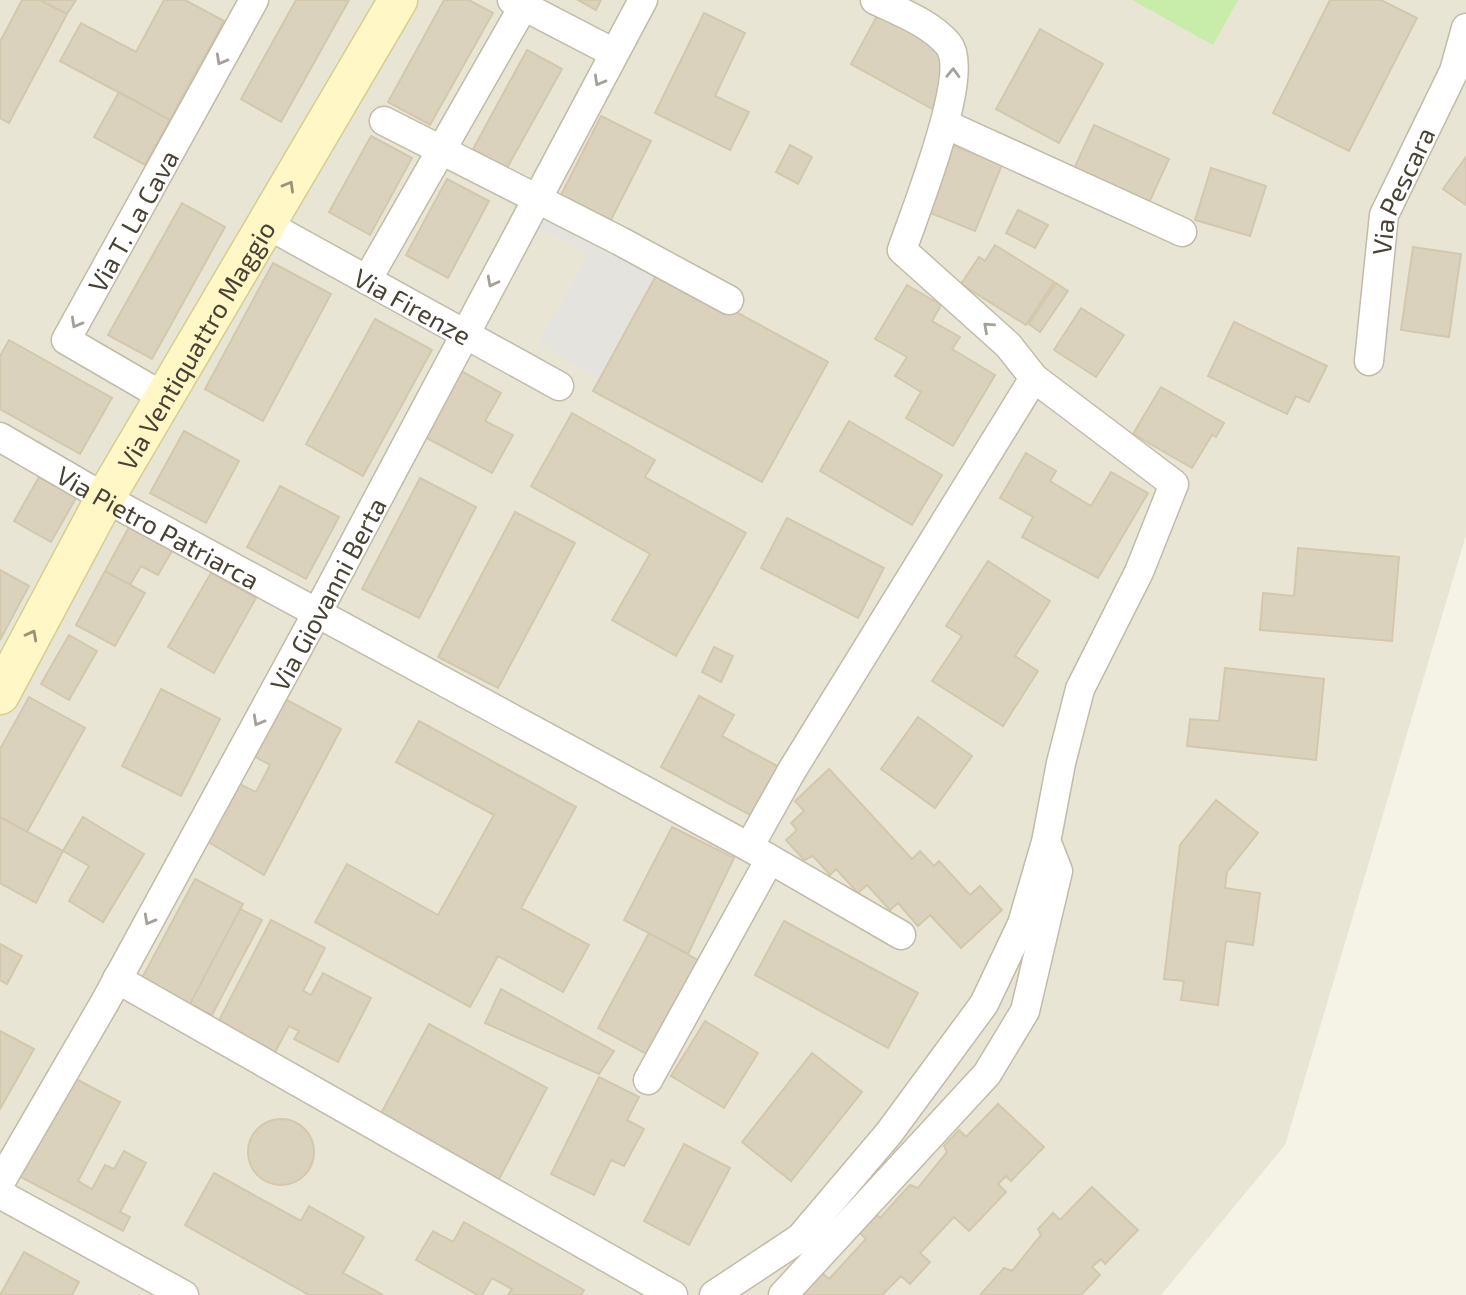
<svg xmlns="http://www.w3.org/2000/svg" width="1466" height="1295" font-family="'Exo 2',sans-serif">
	<style>
		.residential { fill: #e9e5d4 }
		.green { fill: #c8edab }
		.parking { fill: #e5e3de }
		.building { fill: #dad2bd; stroke: #d3c8ad; stroke-width: 2 }
		.lines { fill: none; stroke-linecap: round; stroke-linejoin: round }
		.minor-casing { stroke: #c1bba8; stroke-width: 31 }
		.secondary-casing { stroke: #d8cd91; stroke-width: 41 }
		.minor { stroke: #fff; stroke-width: 28 }
		.secondary { stroke: #fff7c6; stroke-width: 38 }
		.oneway { stroke: #a4a09a }
		.oneway2 { stroke: #9a9376 }
		.labels { text-anchor: middle; dominant-baseline: central; stroke-width: 6; stroke-linejoin: round; paint-order: stroke }
		.street-label { font-size: 26px; fill: #484235; stroke: #fff }
	</style>
	<rect width="100%" height="100%" fill="#f5f2e6"/>
	<!-- residential -->
	<path class="residential" d="M0,0H1466V535L1285,1145L1161,1295H0Z"/>
	<!-- green -->
	<path class="green" d="M1132,0H1238L1213,45Z"/>
	<!-- parking -->
	<path class="parking" d="M544,212L659,270L600,380L538,343L589,254L535,226Z"/>
	<!-- building -->
	<path class="building" d="M22,0H40L67,14L9,123L0,118V42Z
		M40,0H76L67,14Z
		M164,0H185L224,21L170,120L60,61L81,23L136,52Z
		M296,0H349L281,122L241,99Z
		M444,0H469L493,13L430,125L388,102Z
		M578,0H601L596,10Z
		M1330,0H1381L1417,18L1349,151L1273,113Z
		M704,13L745,33L715,96L749,112L730,150L655,113Z
		M878,14L939,47L949,82L934,110L851,64Z
		M1040,29L1103,64L1059,143L996,109Z
		M527,50L562,69L507,168L473,149Z
		M119,92L170,120L145,165L94,137Z
		M601,116L651,141L611,220L561,195Z
		M1094,125L1169,159L1148,205L1073,171Z
		M371,136L412,158L370,235L329,212Z
		M945,142L1002,165L975,231L918,208Z
		M790,145L812,157L798,184L776,172Z
		M1466,157V205L1443,189Z
		M1211,168L1266,186L1250,236L1195,220Z
		M447,179L489,201L448,278L406,255Z
		M182,203L225,227L152,359L108,335Z
		M1018,210L1048,225L1035,248L1006,233Z
		M995,245L1054,282L1026,325L961,284L979,257L985,261Z
		M1413,247L1461,254L1449,337L1401,330Z
		M273,263L331,294L263,421L205,389Z
		M659,270L828,362L762,482L593,391Z
		M1056,283L1068,291L1040,332L1029,324Z
		M907,285L941,305L932,321L960,337L952,349L995,375L953,446L906,418L921,392L895,376L907,357L875,339Z
		M1081,308L1124,335L1096,377L1054,350Z
		M375,319L432,350L363,476L306,444Z
		M1234,322L1327,366L1309,402L1296,396L1287,414L1208,376Z
		M9,340L112,398L80,454L0,409V356Z
		M459,370L501,393L485,421L513,435L492,473L423,436Z
		M1161,387L1224,423L1216,437L1212,435L1192,468L1133,434Z
		M572,413L655,460L645,477L746,533L676,656L612,620L650,554L531,486Z
		M849,421L942,475L912,525L820,471Z
		M184,431L239,461L206,523L150,493Z
		M1026,453L1056,471L1050,481L1091,506L1111,472L1148,493L1098,578L1022,537L1033,517L1000,498Z
		M39,477L76,498L51,542L14,521Z
		M420,478L476,507L419,618L362,589Z
		M280,486L339,517L306,579L247,547Z
		M515,512L575,543L498,688L438,657Z
		M787,518L884,568L858,618L761,568Z
		M129,527L172,551L158,575L141,566L130,585L105,571Z
		M1298,548L1399,557L1392,641L1260,630L1263,593L1294,596Z
		M988,561L1050,601L1015,656L1038,671L1003,726L932,681L962,636L946,626Z
		M0,570L29,586L0,640Z
		M105,571L145,593L115,646L76,625Z
		M211,573L256,598L214,673L168,647Z
		M69,635L97,651L69,700L41,684Z
		M714,647L733,656L721,682L702,672Z
		M1225,668L1324,679L1316,760L1187,746L1190,719L1219,721Z
		M161,689L220,719L181,796L122,766Z
		M699,696L734,715L722,736L779,767L752,816L661,767Z
		M29,697L85,728L27,832L0,817V749Z
		M283,698L341,729L264,875L205,840L236,782L256,792L270,765L252,755Z
		M918,717L972,756L935,808L881,769Z
		M419,721L576,807L521,908L589,945L563,992L498,956L470,1007L315,922L347,864L438,915L494,815L396,762Z
		M829,769L912,859L920,851L934,866L939,861L970,895L980,886L1002,910L961,948L930,915L918,926L898,903L890,910L867,885L858,893L836,869L830,875L813,856L804,860L786,840L797,830L791,823L804,811L795,801Z
		M1216,800L1258,833L1227,872L1225,888L1260,893L1253,945L1226,941L1218,1005L1181,1000L1184,981L1164,979L1180,845Z
		M0,817L63,851L36,903L0,883Z
		M83,817L144,854L103,922L69,901L89,866L63,851Z
		M672,827L734,858L688,954L624,920Z
		M195,879L243,904L190,1004L142,978Z
		M240,909L262,920L212,1015L190,1004Z
		M271,920L325,948L303,991L311,995L323,973L371,998L338,1062L294,1039L299,1031L289,1026L272,1058L215,1028Z
		M784,921L918,993L888,1048L755,975Z
		M649,933L705,964L654,1058L598,1028Z
		M0,944L22,956L7,984L0,980Z
		M501,989L614,1051L599,1074L485,1023Z
		M705,1021L758,1053L724,1108L671,1076Z
		M429,1024L547,1088L498,1181L379,1117Z
		M0,1031L34,1049L0,1109Z
		M812,1053L862,1092L791,1181L742,1142Z
		M72,1077L120,1102L78,1181L92,1189L105,1165L114,1169L124,1151L146,1163L120,1212L130,1217L123,1231L19,1176Z
		M599,1077L639,1097L627,1120L644,1129L624,1166L611,1160L594,1195L551,1174Z
		M998,1104L1044,1147L1011,1181L1006,1176L998,1184L1006,1192L969,1231L954,1217L920,1253L930,1262L910,1284L901,1276L882,1295H801L822,1273L829,1279L866,1239L857,1230L874,1212L880,1218L910,1185L918,1188L947,1152L944,1146L959,1130L966,1137Z
		M248 1152a33 33 0 1 1 66 0a33 33 0 1 1-66 0Z
		M684,1144L730,1168L689,1245L644,1221Z
		M214,1173L301,1221L309,1206L364,1237L343,1273L383,1295H309L185,1225Z
		M1092,1187L1138,1230L1105,1264L1101,1259L1092,1267L1100,1275L1081,1295H980L1004,1268L1012,1271L1041,1235L1038,1229L1053,1213L1060,1220Z
		M464,1222L584,1290L581,1295H508L512,1289L492,1278L482,1295H478L416,1260L433,1231L453,1242Z
		M24,1252L79,1282L72,1295H0Z"/>
	<g class="lines">
		<defs>
			<g id="minor">
				<path d="M512,0L614,53"/>
				<path d="M384,121L620,241L729,300"/>
				<path d="M945,124L1182,232"/>
				<path id="s1" d="M266,224L559,386"/>
				<path d="M367,280L527,0"/>
				<path id="s2" d="M1369,361L1384,215L1454,71L1466,28"/>
				<path id="s3" d="M164,397L66,340L254,0"/>
				<path id="s4" d="M0,437L105,498L749,847L901,935"/>
				<path d="M749,847L791,772L1034,378"/>
				<path d="M117,979L673,1295"/>
				<path d="M648,1080L770,859"/>
				<path id="s5" d="M0,1183L105,1002L317,613L643,0"/>
				<path d="M0,1194L184,1295"/>
				<path d="M714,1295L800,1238L889,1133L984,1004L1022,924L1046,842L1061,763L1080,689L1139,572L1174,484L1034,378L1008,345L902,250C914,214 972,73 948,44C930,23 900,12 875,0"/>
				<path d="M783,1295L987,1074L1025,1011L1058,871L1049,848"/>
			</g>
			<g id="secondary">
				<path id="s6" d="M0,695L105,498L398,0"/>
			</g>
		</defs>
		<!-- minor casing -->
		<use href="#minor" class="minor-casing"/>
		<!-- secondary casing -->
		<use href="#secondary" class="secondary-casing"/>
		<!-- minor -->
		<use href="#minor" class="minor"/>
		<!-- secondary -->
		<use href="#secondary" class="secondary"/>
	</g>
	<!-- one-way arrows -->
	<defs><path id="oneway-chevron" d="M-2-3.5L2.5 0L-2 3.5" fill="none" stroke-width="1.6" stroke-linecap="round" stroke-linejoin="round" transform="scale(1.75)"/></defs>
	<g class="oneway">
		<use href="#oneway-chevron" transform="translate(221 60) rotate(119)"/>
		<use href="#oneway-chevron" transform="translate(953 73) rotate(-88)"/>
		<use href="#oneway-chevron" transform="translate(599 81) rotate(119)"/>
		<use href="#oneway-chevron" transform="translate(492 282) rotate(118)"/>
		<use href="#oneway-chevron" transform="translate(76 323) rotate(119)"/>
		<use href="#oneway-chevron" transform="translate(988 327) rotate(-138)"/>
		<use href="#oneway-chevron" transform="translate(258 721) rotate(119)"/>
		<use href="#oneway-chevron" transform="translate(149 920) rotate(119)"/>
	</g>
	<g class="oneway2">
		<use href="#oneway-chevron" transform="translate(289 186) rotate(-60)"/>
		<use href="#oneway-chevron" transform="translate(32 635) rotate(-62)"/>
	</g>
	<g class="labels">
		<!-- street labels -->
		<g class="street-label">
			<text stroke="none"><textPath href="#s2" startOffset="175">Via Pescara</textPath></text>
			<text stroke="none"><textPath href="#s3" startOffset="250">Via T. La Cava</textPath></text>
			<text stroke="none"><textPath href="#s1" startOffset="168">Via Firenze</textPath></text>
			<text stroke="none"><textPath href="#s6" startOffset="401">Via Ventiquattro Maggio</textPath></text>
			<text stroke="none"><textPath href="#s4" startOffset="182">Via Pietro Patriarca</textPath></text>
			<text stroke="none"><textPath href="#s5" startOffset="674">Via Giovanni Berta</textPath></text>
		</g>
	</g>
</svg>
